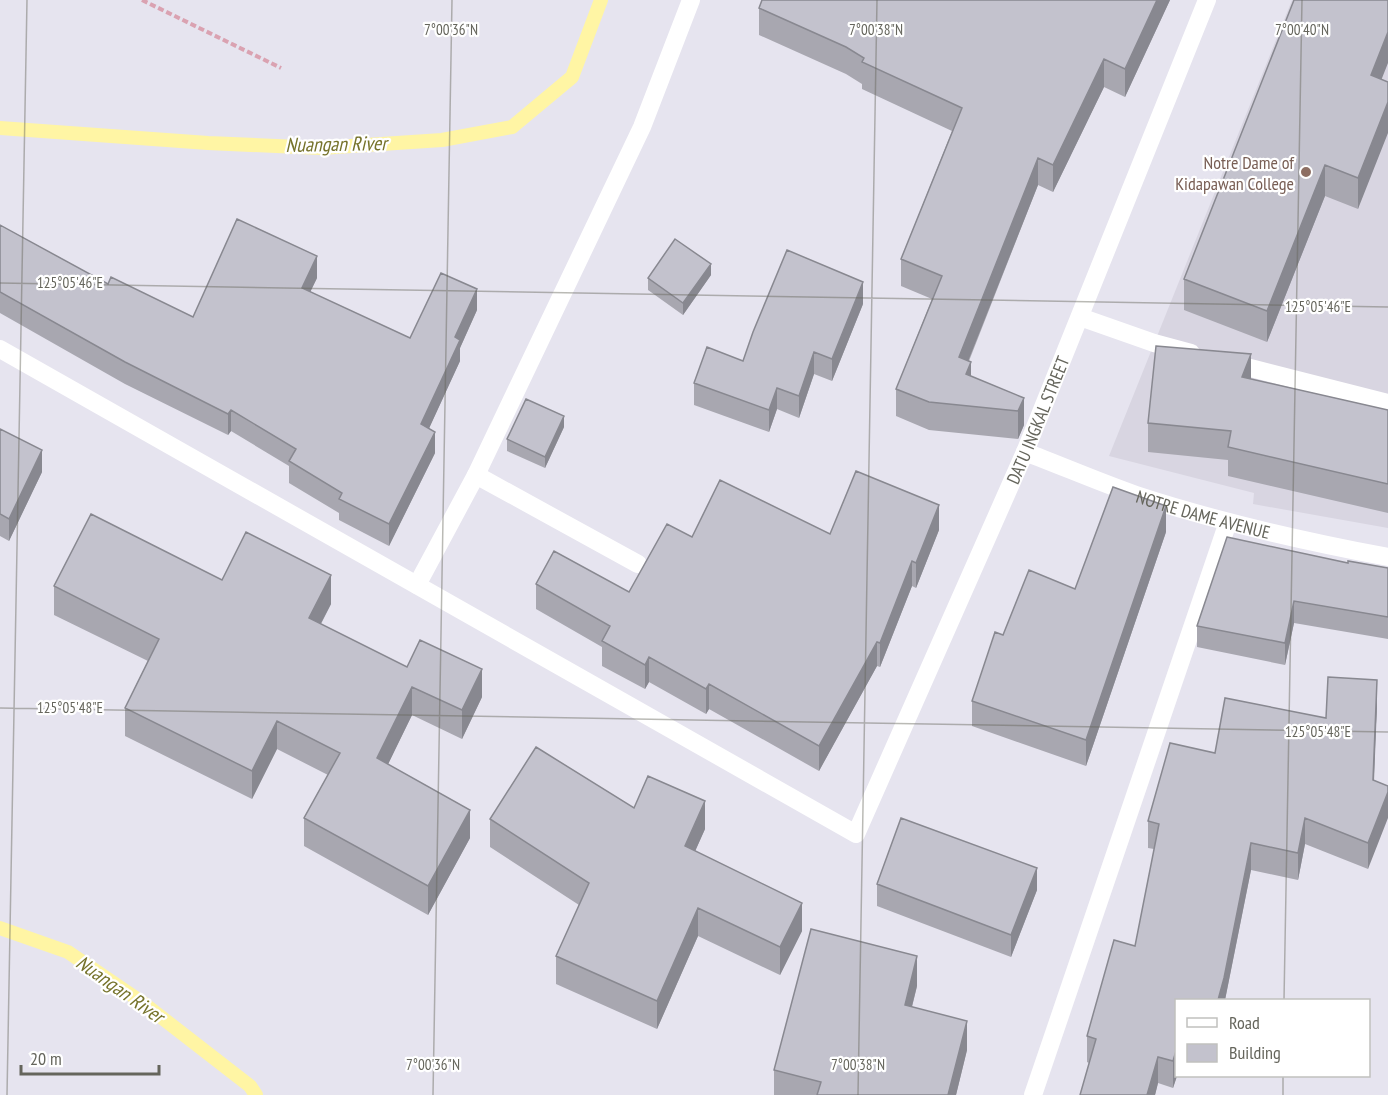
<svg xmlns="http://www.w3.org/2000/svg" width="1388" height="1095" viewBox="0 0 1388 1095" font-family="'PT Sans Narrow',sans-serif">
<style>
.education{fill:#d8d5e1}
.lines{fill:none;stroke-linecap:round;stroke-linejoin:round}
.stream{stroke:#fff5a4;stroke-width:14}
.path{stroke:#daa2b1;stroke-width:4;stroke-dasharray:6 3;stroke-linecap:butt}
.minor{stroke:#fff;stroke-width:18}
.wall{fill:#a8a7b0}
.shaded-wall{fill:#888890}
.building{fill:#c3c2cd;stroke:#888890;stroke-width:1.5}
.ticks{fill:none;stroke:#65655c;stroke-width:1.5;stroke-opacity:0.45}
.education-dot{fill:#8d6e63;stroke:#fff;stroke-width:2}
.labels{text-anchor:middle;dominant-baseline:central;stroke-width:4.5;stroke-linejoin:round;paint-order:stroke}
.education-label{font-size:18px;fill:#785e54;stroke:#fff;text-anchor:end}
.street-label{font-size:18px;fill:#65655c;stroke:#fff}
.water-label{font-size:20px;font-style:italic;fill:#76732b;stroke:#fff}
.ticks-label{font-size:15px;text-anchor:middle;fill:#65655c;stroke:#fff;stroke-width:4.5;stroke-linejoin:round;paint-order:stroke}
</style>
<rect width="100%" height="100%" fill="#e6e4ef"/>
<path class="education" d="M1292,0H1388V528L1253,504L1254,493L1109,456Z"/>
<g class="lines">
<path class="stream" d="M0,128L208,143L321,148L442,140L512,127L572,77L601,0
M0,928L68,952L143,1003L250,1086L256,1095"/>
<path class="path" d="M142,0L281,68"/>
<g class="minor">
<path d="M1080,317L1154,343L1191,353"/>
<path id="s1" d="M0,349L856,834L1025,452L1207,0"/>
<path d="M1227,362L1388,403"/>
<path id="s2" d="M1025,452C1062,466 1099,482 1136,495C1218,522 1303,541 1388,557"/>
<path d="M476,475L638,564"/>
<path d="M417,585L476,475L642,127L691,0"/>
<path d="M1033,1095L1228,522"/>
</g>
</g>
<path class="wall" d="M762,0H1170L1125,97L1104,87L1053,192L1038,185L969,361L971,376L1024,398V425L1018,439L929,430L896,416V389L932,299L901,286V259L952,131L862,89V84L846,74L759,35V8Z
M1382,80L1358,209L1325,196L1267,342L1184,310V279Z
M0,225L108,284L193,317L317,278L310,292L410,338L477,310L460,348V361L429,428L435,453L389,546L339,520V513L289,483V466L231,431L228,435L125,384L0,313Z
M711,275L683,315L648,290V278Z
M863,304L832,381L814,374L799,418L777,409L769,432L694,405V383L743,361Z
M1251,379L1388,410V513L1228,476V460L1148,452V423Z
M564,427L545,468L507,451V439Z
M0,429L42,472L9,541L0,536Z
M939,530L916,588L912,586L880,667L877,666L819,771L709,709L706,714L649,682L645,689L602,666V647L536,609V584L629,592L692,537L830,534Z
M1166,532L1086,766L972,726V701L1003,635Z
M1348,563L1388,568V639L1294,623L1285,665L1197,647V626Z
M222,580L331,604L321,624L407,667L482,697L462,739L412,715L388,764L470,838L428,915L304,846V818L328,775L277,749L252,799L125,736V708L148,661L54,615V586Z
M1377,706L1368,869L1305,844L1298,880L1251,870L1225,1000H1176L1177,1076L1173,1088L1158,1083L1155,1095H1080L1089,1063L1087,1062V1036L1135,946L1154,849L1148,848V821L1215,753L1326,718Z
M634,808L705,829L695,851L802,931L780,975L698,936L657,1029L556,984V956L579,905L490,847V819Z
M877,884L1037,890L1011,957L877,906Z
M917,986L912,1007L967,1050L956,1095H774V1070Z"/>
<path class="shaded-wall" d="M1157,0H1170L1125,97V69Z
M1388,32V63L1371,106V75Z
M1104,59V87L1053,192V165Z
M1388,102V133L1358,209V178Z
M1038,158V185L959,384V357Z
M1325,165V196L1267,342V311Z
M317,256V278L302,309V288Z
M711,264V275L683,315V303Z
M863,282V304L832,381V359Z
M477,289V310L460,348V361L421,446V424L455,337Z
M814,352V374L799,418V396Z
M1251,354V384L1242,377Z
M971,362V389L966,374Z
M777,388V409L769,432V410Z
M1024,398V425L1018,439V411Z
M231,410V431L228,435V414Z
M564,416V427L545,468V457Z
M435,432V453L389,546V524Z
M42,450V472L9,541V519Z
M939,505V530L916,588V563Z
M1166,506V532L1086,766V740Z
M912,561V586L880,667V643Z
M331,575V604L309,646V618Z
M1294,601V623L1285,665V643Z
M877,642V666L819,771V746Z
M649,657V682L645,689V665Z
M482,669V697L462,739V710Z
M1377,680V706L1373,806V780Z
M709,684V709L706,714V689Z
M412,687V715L377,787V758Z
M277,721V749L252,799V771Z
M1388,792V818L1368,869V843Z
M705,801V829L685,874V846Z
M470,810V838L428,915V886Z
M1305,818V844L1298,880V853Z
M1251,843V870L1225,1000H1218Z
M1037,868V890L1011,957V935Z
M802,903V931L780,975V947Z
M698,908V936L657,1029V1001Z
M917,956V986L905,1034V1005Z
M967,1021V1050L956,1095H948Z
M1176,1051L1177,1076L1173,1088V1061Z
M1158,1057V1083L1155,1095H1147Z"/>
<path class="building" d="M762,0H1157L1125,69L1104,59L1053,165L1038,158L959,357L971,362L966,374L1024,398L1018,411L929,402L896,389L942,276L901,259L962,108L862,62L864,58L846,47L759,8Z
M1294,0H1388V32L1371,75L1388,82V102L1358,178L1325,165L1267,311L1184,279Z
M237,219L317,256L302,288L410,338L441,273L477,289L455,337L460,340L421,424L435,432L389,524L339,499L342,493L289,461L296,449L231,410L228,414L125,362L0,292V225L108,284L111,277L193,317Z
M675,239L711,264L683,303L648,278Z
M787,250L863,282L832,359L814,352L799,396L777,388L769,410L694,383L707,347L743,361L753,332Z
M1156,346L1251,354L1242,377L1388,410V484L1228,447L1231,431L1148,423Z
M526,399L564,416L545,457L507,439Z
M0,429L42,450L9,519L0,514Z
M856,471L939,505L916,563L912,561L880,643L877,642L819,746L709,684L706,689L649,657L645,665L602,641L610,626L536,584L554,551L629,592L667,524L692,537L720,480L830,534Z
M1113,487L1166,506L1086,740L972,701L995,632L1003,635L1029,570L1075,589Z
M91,514L222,580L246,532L331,575L309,618L407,667L420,640L482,669L462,710L412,687L377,758L470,810L428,886L304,818L340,753L277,721L252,771L125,708L159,639L54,586Z
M1227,537L1348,563V561L1388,568V617L1294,601L1285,643L1197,626Z
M1328,677L1377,680L1373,780L1388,786V792L1368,843L1305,818L1298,853L1251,843L1224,978L1218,1000H1176V1051L1173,1061L1158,1057L1147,1095H1080L1096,1039L1087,1036L1114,940L1135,946L1159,824L1148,821L1170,743L1215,753L1225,698L1326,718Z
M536,747L634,808L648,776L705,801L685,846L802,903L780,947L698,908L657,1001L556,956L589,883L490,819Z
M901,818L1037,868L1011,935L877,884Z
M811,929L917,956L905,1005L967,1021L948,1095H817L821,1082L774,1070Z"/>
<path class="ticks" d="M0,283L1388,307M0,708L1388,732M1284,1000L1302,0M7,1095L27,0M433,1095L452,0M858,1095L877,0M1283,1095V1076"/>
<circle class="education-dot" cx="1306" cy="172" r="6"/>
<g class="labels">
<g class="education-label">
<text x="1294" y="162">Notre Dame of<tspan x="1294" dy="21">Kidapawan College</tspan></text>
</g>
<g class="street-label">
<text stroke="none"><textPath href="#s1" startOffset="1436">DATU INGKAL STREET</textPath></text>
<text stroke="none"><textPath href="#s2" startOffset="189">NOTRE DAME AVENUE</textPath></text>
</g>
<g class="water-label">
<text transform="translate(336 144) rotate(-1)">Nuangan River</text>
<text transform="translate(120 989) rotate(35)">Nuangan River</text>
</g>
</g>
<g class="ticks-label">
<text x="451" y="35">7°00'36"N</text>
<text x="876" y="35">7°00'38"N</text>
<text x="1302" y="35">7°00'40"N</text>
<text x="70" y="288">125°05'46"E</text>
<text x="1318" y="312">125°05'46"E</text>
<text x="70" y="713">125°05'48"E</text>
<text x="1318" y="737">125°05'48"E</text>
<text x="433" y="1070">7°00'36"N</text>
<text x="858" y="1070">7°00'38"N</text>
</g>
<rect x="1175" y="999" width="195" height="78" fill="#ffffff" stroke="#c1c1be" stroke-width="1.5"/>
<rect x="1187" y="1018" width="30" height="9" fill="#ffffff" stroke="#c1c1be" stroke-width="1.5"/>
<text x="1229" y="1029" font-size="18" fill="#65655c">Road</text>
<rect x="1187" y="1044" width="30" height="18" fill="#c3c2cd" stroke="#c1c1be" stroke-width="1.5"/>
<text x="1229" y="1059" font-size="18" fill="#65655c">Building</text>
<path d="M21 1065v9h138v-9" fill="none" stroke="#65655c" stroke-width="3"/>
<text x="30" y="1065" font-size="18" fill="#65655c" stroke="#ffffff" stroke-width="4.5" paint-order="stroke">20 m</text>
</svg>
